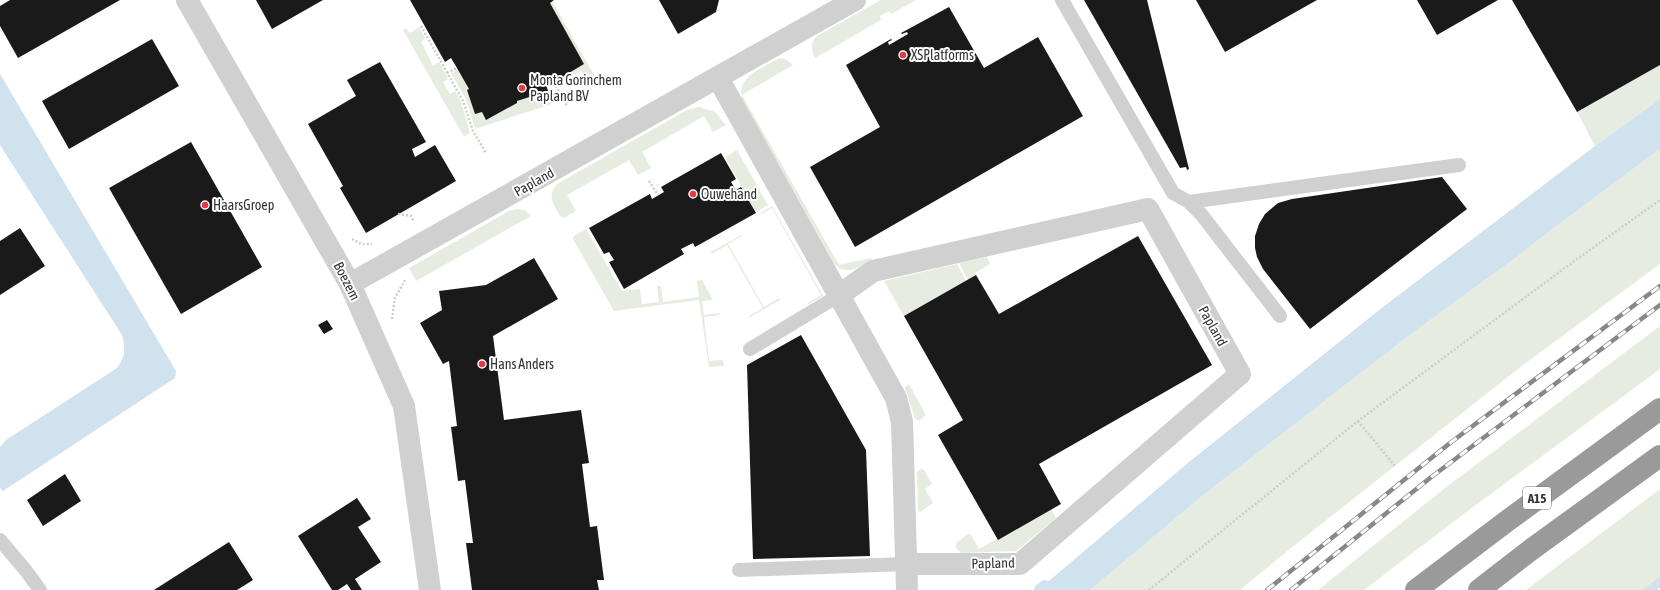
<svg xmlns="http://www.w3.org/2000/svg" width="1660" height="590" viewBox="0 0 1660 590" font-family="'Asap Condensed',sans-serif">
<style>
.green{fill:#e6ecdf}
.water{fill:#cfe2ee}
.building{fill:#1a1a1a}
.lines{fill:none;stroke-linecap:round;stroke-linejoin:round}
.path{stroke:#cdcdcd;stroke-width:2.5;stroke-dasharray:2 2;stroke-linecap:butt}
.service{stroke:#d0d0d0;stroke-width:14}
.minor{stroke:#d0d0d0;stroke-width:22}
.tertiary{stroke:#d0d0d0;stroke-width:22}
.motorway{stroke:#9a9a9a;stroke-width:22}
.rail-casing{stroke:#888;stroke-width:4.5}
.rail{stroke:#fff;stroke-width:3;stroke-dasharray:9;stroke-linecap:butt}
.poi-dot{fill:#e63946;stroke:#fff;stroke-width:1.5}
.labels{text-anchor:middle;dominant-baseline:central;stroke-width:4;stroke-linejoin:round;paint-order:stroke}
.shield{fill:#fff;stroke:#707070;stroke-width:1}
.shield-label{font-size:13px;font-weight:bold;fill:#333}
.poi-label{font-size:14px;fill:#333;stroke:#fff;text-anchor:start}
.street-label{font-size:14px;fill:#333;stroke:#fff}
</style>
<rect width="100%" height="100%" fill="#fff"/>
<path class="green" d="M881,0H916L891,14L889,11L880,16L881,20L815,58C811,49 810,43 817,36Z
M552,1L597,80L590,84L588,83L581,71L561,82L559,79L584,64L550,3Z
M419,27L425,38L421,42L433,66L439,62L448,79L443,82L450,94L455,91L461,102L470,133L464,137L403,30L406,28L410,33Z
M782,58L787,60L793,65L742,95L839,265L871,258L872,259C858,267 847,277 834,263L742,99C738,81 751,74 765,66C770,63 776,59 782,58Z
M1660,65V99L1595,146L1577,112Z
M458,69L469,89L467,90L475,114L548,91L552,104L475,129L466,99L451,73Z
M699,107L715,112L726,125L713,132L704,116L642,152L651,168L638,175L629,160L567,195L576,211L564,218L560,216C554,205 546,196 557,184L687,110Z
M1660,149V264L1523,365L1296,544L1240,590H1090L1202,496L1411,334L1518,256L1547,233Z
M737,150L768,205L756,212L725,157Z
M772,206L823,296L809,304L808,303L821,295L772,208L761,214L760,213Z
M517,209L525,210L531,216L416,281L409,268L509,211Z
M586,229L622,291L640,289L642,304L659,302L657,286H661L663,302L699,297L697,281L702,280L713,300L702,301L704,315L719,313L720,315L704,317L709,361L723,360L724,366L709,367L699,300L614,311L573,239L574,236Z
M743,234V235L728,244L764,307L779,298L780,300L749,318L748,317L763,308L727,245L712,254L711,252Z
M987,257L990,264L975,273L977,275L968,280L959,263Z
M957,264L966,281L904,316L884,281Z
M1660,326V369L1465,513L1364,590H1318L1445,488Z
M907,385L910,386L926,415L919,421L915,418L905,388Z
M921,469L924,470L932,484L925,489L933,503L920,512L918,511L917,472Z
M1660,489V586L1655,590H1526Z
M1051,509L1056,518L1016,551L961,553L956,548V543L968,534L971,535L979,549Z"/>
<path class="water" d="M0,74L176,371L175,378L3,491L0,488V447L6,440L117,368C125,357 126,349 122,335L0,145Z
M1660,99V149L1547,233L1518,256L1411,334L1202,496L1090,590H1034L1035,586L1043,580L1049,581L1189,462L1383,307L1595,146Z
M1660,577V588L1657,590H1642Z"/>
<path class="building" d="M10,0H120L18,58L0,26V6Z
M256,0H323L272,29Z
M410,0H554L550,3L584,64L559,79V77L545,81L548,91L517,101V103L486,120L482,112L475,114L467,90L469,89L457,68L451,58L445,62Z
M659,0H719L716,12L678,34Z
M1084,0H1147L1189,169L1187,170L1186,167L1180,168Z
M1196,0H1317L1225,52Z
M1417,0H1498L1437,35Z
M1512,0H1660V65L1577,112Z
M949,7L984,68L1038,37L1083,116L855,247L810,167L880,127L846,65L891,39L892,40L888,42L889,45L908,34L907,32L902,34L901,33Z
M152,39L179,86L69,149L42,101Z
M380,62L426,142L412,149L415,157L435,145L456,181L366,233L340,188L343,186L308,124L356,96L347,80Z
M191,142L262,267L181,314L109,188Z
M721,153L736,179L731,182L736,190L741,187L756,213L695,247L693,243L681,249L684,254L624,289L609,262L614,260L609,252L604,254L589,228L650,194L652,199L664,192L661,187Z
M1442,177L1467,209L1310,329L1263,269L1257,257L1255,248V236L1259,224L1265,214L1278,203L1292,199Z
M20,228L45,266L0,295V241Z
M1138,236L1212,365L1039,464L1061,504L998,540L938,435L963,420L904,316L976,275L999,314Z
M534,258L558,299L493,336L504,420L581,410L589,463L582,464L590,527L597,526L604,580H597L599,590H472L466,543H473L465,480L458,481L451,427L457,426L449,361L443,364L420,323L442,310L439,291L486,285Z
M327,320L333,329L324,334L318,325Z
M801,335L866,450L870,556L753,559L747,365Z
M65,474L81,501L43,526L27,500Z
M357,498L371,519L358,527L381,562L355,579L362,590H351L347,584L338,590H332L298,536Z
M229,542L253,580L237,590H154Z"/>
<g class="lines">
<path class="path" d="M421,26L463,101L473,131L486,153
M447,73L457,68
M552,79L567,106
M649,181L658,195
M398,214L411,216L414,222
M352,239L361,244H372
M392,319L395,298L405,280
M1358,421L1395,466
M1149,590L1358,421L1573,262L1660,200"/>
<path class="service" d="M1062,0L1173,193L1189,202L1201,214L1280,316
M1189,202L1459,165
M750,349L838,296
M0,540L27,572L40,590
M739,570L907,564"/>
<path class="minor" d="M718,78L896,398L902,422L907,590
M350,284L404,406L430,590
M838,296L873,271L1148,209L1240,374L1020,564H907"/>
<path class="tertiary" d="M187,0L350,284L855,0"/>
<path class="motorway" d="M1416,590L1507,521L1660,409
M1479,590L1532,549L1660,456"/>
<g class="rail-casing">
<path id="rail" d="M1267,590L1450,443L1660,286
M1291,590L1430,478L1660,305"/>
</g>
<use href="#rail" class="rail"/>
</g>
<g class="poi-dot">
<circle cx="903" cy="55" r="4"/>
<circle cx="522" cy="88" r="4"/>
<circle cx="693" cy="194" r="4"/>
<circle cx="205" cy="205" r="4"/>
<circle cx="482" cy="364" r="4"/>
</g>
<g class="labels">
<rect class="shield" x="1523" y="487" width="28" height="22" rx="3"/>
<g class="shield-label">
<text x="1537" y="498">A15</text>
</g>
<g class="poi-label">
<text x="911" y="55">XSPlatforms</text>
<text x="530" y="80">Monta Gorinchem<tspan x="530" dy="16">Papland BV</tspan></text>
<text x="701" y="194">Ouwehand</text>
<text x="213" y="205">HaarsGroep</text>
<text x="490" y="364">Hans Anders</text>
</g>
<g class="street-label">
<text transform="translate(534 182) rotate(-29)">Papland</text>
<text transform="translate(347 281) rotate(63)">Boezem</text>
<text transform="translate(1213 326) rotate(61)">Papland</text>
<text transform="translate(993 563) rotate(-1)">Papland</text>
</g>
</g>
</svg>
